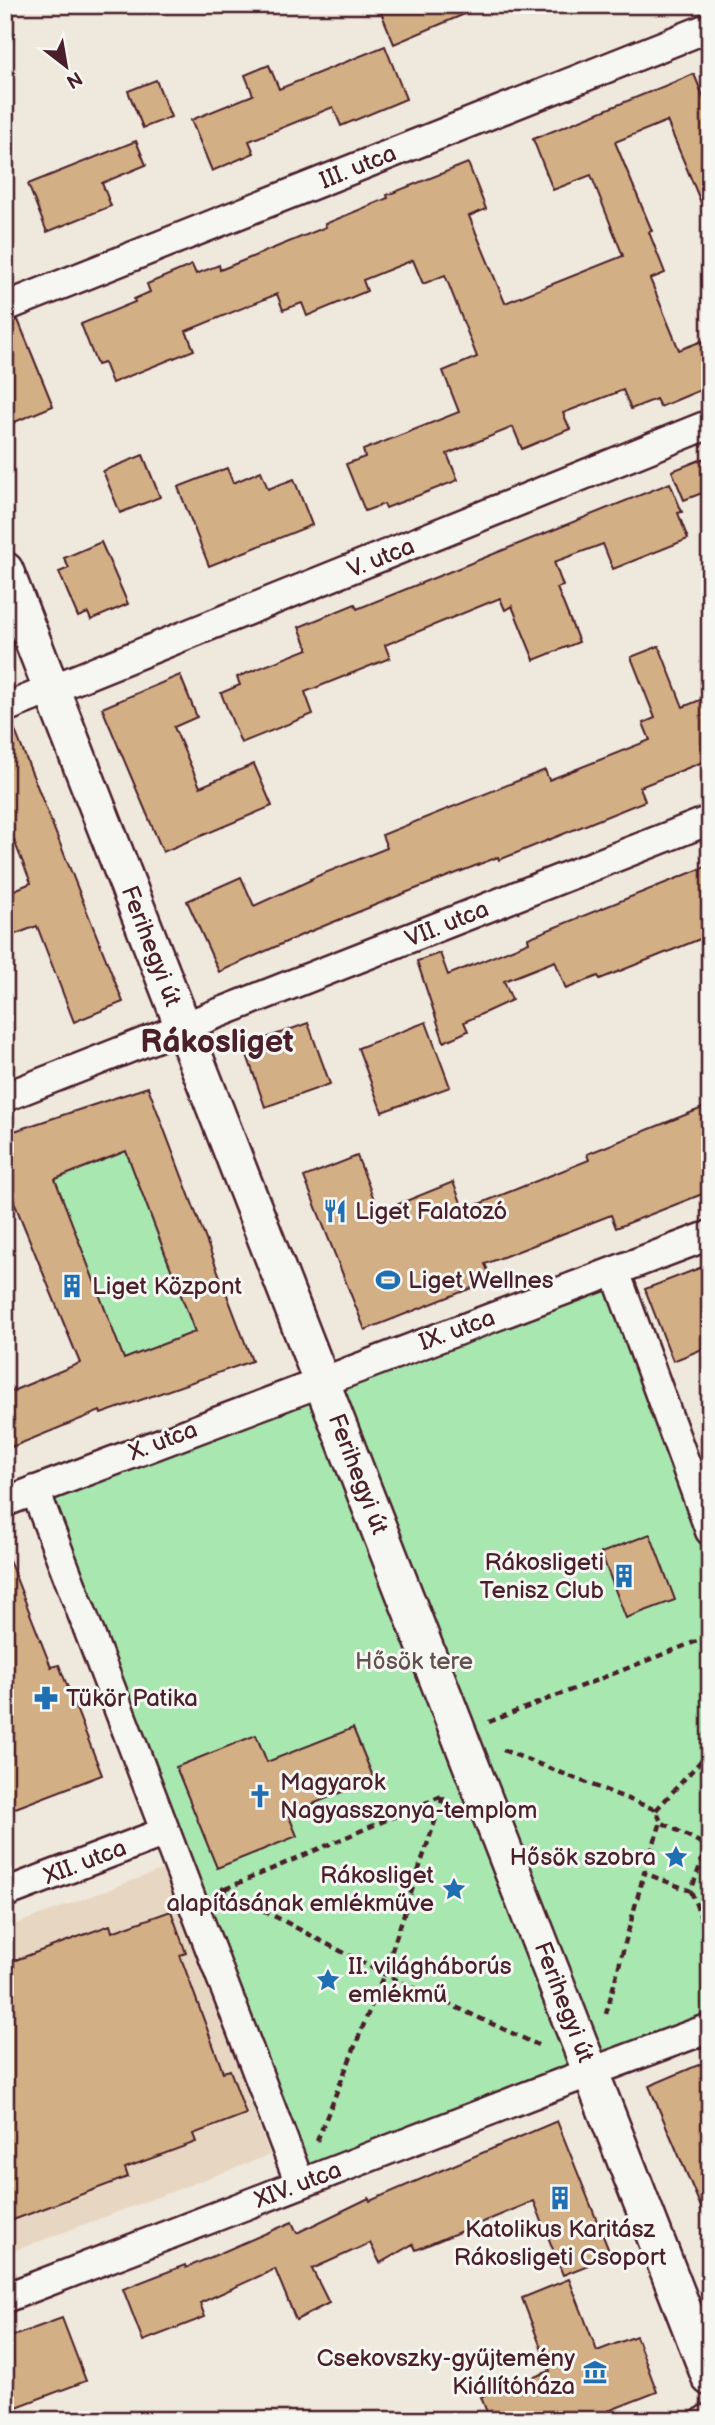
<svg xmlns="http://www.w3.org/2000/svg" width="715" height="2425" viewBox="0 0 715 2425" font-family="'Balsamiq Sans',sans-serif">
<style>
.built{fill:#e7d7c2}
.green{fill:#a8e8b0;stroke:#79846e;stroke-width:2}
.building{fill:#d3af85;stroke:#4a1f2b;stroke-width:2;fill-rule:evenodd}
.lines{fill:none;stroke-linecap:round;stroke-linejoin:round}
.minor-casing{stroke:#4a1f2b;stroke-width:33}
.tertiary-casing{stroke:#4a1f2b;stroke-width:40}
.path{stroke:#4a1f2b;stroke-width:4.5;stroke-dasharray:7 5;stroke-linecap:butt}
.minor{stroke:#f6f6f2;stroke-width:28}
.tertiary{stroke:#f6f6f2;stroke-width:35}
.labels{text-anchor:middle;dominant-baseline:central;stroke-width:6;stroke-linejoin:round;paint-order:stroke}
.street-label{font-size:24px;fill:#4a1f2b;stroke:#f6f6f2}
.poi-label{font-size:24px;fill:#4a1f2b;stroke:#f6f6f2;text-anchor:start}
.park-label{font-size:24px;fill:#62514c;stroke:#f6f6f2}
.district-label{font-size:32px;font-weight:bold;fill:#4a1f2b;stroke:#f6f6f2}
</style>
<rect width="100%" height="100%" fill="#efe8dc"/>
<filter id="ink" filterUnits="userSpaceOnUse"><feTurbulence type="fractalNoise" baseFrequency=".0143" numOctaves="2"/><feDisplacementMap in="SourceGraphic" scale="14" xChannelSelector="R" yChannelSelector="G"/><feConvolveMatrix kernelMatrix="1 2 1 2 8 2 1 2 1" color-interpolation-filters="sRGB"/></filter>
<g filter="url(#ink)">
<path class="built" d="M164,1869L270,2155L5,2254V1928Z"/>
<path class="green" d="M126,1151L195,1332L124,1359L54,1180Z
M615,1271L710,1531V2028L300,2184L35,1490Z"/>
<path class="building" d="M378,5H486L394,44Z
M385,46L406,99L341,126L333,107L249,141L254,153L212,171L191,120L253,95L245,75L269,65L279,89Z
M694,74L710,113V224L667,121L615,142L652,231L649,232L665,273L650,279L679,350L710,338V386L660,407L656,399L631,409L623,390L563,413L570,429L522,449L513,427L447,454L458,480L386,508L384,504L365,511L346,464L365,457L363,450L459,412L443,371L477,357L445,275L423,284L413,260L363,280L367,291L307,316L302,303L283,310L277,294L186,331L194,350L112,383L104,363L97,365L81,324L135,302L134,299L150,292L147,284L192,265L196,274L219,265L220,270L326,227L325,224L388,198L387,195L468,163L486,209L469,216L505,303L623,256L591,175L553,190L533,139Z
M156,80L171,117L143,128L128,91Z
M136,141L146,165L102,183L111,206L47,232L28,184Z
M18,320L53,406L5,426V323Z
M143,455L160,497L120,513L103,471Z
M710,456V490L684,500L672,471Z
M227,468L233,483L261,471L268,489L294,479L312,525L209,566L178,487Z
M670,483L682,512L678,513L688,539L613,569L603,544L554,562L563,586L557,588L579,642L534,660L512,606L505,610L500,598L385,645L390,658L305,692L313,714L241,743L221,693L240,685L237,677L308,649L299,627L355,604L357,609Z
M101,542L128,604L91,620L88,613L78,617L59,572L69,568L64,558Z
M659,646L683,707L710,696V759L640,787L645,801L499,860L498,857L405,893L304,934L219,972L187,901L241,877L254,906L311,880L310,879L387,848L382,835L545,770L549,780L650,740L643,723L655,718L631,657Z
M180,675L197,717L174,727L200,787L254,764L272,806L163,852L102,708Z
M12,723L123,1002L74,1022L37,926L5,938V894L31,883L5,818V724Z
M710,865V935L600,979L598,976L566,989L555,961L504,981L512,1000L464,1022L468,1031L444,1042L417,961L440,953L448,975L529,942L528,938Z
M426,1022L450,1087L382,1112L358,1048Z
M308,1023L330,1084L265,1107L244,1046Z
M148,1087L252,1361L101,1414L100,1411L12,1447L5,1430V1394L80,1363L5,1180V1134ZM126,1151L195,1332L124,1359L55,1179Z
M710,1105V1191L616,1228L611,1215L485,1264L492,1280L365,1330L304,1177L357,1156L379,1212L453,1182L464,1210L589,1160L587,1154Z
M710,1264V1346L673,1361L645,1289Z
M650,1534L675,1600L626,1618L601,1553Z
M5,1555H7L51,1667L59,1665L102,1775L5,1812Z
M353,1728L374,1779L288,1814L297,1836L217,1868L176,1767L256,1735L267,1762Z
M171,1911L186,1953L180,1955L223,2072L230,2070L246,2114L193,2134L196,2142L125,2168L128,2177L5,2223V1964L110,1925L112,1932Z
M710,2060V2228L649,2086Z
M557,2121L611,2256L563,2275L534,2201L416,2250L413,2244L380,2263L370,2243L312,2269L329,2303L296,2320L275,2269L200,2303L205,2317L143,2341L123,2289L185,2265L186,2268L292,2222L297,2233L369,2198L370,2201Z
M569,2279L597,2351L636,2336L657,2392L585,2420H490L481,2397L550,2371L522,2298Z
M62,2318L86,2381L14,2408L5,2384V2339Z"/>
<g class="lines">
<g class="minor-casing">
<path id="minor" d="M5,307L710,27
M5,708L710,424
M5,1097L710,820
M615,1271L710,1531
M35,1490L300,2184
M5,1502L710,1235
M5,1893L165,1832
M5,2298L543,2090L710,2028
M706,2420L710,2418"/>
</g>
<g class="tertiary-casing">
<path id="tertiary" d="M5,570L710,2378"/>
</g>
<path class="path" d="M489,1722L710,1636
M503,1750L656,1810L661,1822L707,1846L691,1891L644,1873L661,1822
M656,1810L710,1751
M221,1888L384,1974L538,2045
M225,1889L442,1796
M691,1891L710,1942
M606,2014L644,1873
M317,2141L384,1974L444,1794"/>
<use href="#minor" class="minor"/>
<use href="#tertiary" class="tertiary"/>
</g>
</g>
<defs>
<g id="restaurant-bare" transform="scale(1.89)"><path d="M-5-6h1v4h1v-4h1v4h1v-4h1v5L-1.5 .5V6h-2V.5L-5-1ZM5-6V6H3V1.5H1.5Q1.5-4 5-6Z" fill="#1f6fb2" stroke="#f6f6f2" stroke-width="2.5" paint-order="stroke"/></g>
<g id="stadium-bare" transform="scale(1.89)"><path d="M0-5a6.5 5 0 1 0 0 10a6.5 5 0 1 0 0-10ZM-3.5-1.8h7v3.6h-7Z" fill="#1f6fb2" stroke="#f6f6f2" stroke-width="2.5" paint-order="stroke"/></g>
<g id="building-bare" transform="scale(1.89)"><path d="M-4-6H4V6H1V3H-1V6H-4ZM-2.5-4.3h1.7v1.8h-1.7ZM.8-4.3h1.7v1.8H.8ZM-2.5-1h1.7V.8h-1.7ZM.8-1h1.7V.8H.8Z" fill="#1f6fb2" stroke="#f6f6f2" stroke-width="2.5" paint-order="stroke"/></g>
<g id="pharmacy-bare" transform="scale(1.89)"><path d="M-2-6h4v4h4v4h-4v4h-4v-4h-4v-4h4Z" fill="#1f6fb2" stroke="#f6f6f2" stroke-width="2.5" paint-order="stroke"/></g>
<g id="church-bare" transform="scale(1.89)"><path d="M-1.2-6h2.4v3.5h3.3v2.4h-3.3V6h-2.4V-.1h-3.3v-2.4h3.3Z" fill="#1f6fb2" stroke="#f6f6f2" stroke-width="2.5" paint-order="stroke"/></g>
<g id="sight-bare" transform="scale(1.89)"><path d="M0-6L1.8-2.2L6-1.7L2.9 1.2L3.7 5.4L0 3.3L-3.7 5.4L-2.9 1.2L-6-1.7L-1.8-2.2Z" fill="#1f6fb2" stroke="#f6f6f2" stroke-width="2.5" paint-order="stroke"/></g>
<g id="museum-bare" transform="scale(1.89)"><path d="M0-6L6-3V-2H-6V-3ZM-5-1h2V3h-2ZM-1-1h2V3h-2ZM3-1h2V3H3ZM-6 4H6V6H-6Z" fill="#1f6fb2" stroke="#f6f6f2" stroke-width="2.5" paint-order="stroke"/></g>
</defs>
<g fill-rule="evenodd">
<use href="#restaurant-bare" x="335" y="1211"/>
<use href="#stadium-bare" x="388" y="1280"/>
<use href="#building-bare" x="72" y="1286"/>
<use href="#building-bare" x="624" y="1576"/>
<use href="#pharmacy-bare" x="46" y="1698"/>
<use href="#church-bare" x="260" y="1796"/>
<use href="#sight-bare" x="676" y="1857"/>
<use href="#sight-bare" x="454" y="1889"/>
<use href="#sight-bare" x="328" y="1980"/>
<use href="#building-bare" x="560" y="2198"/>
<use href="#museum-bare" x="595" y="2372"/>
</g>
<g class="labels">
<g class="street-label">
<text transform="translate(358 167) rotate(-22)">III. utca</text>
<text transform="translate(381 558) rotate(-22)">V. utca</text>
<text transform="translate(447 924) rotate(-22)">VII. utca</text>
<text transform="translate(151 946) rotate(69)">Ferihegyi út</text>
<text transform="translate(457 1330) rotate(-20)">IX. utca</text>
<text transform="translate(163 1441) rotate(-21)">X. utca</text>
<text transform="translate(358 1474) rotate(69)">Ferihegyi út</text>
<text transform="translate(85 1862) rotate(-21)">XII. utca</text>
<text transform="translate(564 2002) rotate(69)">Ferihegyi út</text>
<text transform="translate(298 2185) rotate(-21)">XIV. utca</text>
</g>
<g class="poi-label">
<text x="355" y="1211">Liget Falatozó</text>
<text x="408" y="1280">Liget Wellnes</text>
<text x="92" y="1286">Liget Központ</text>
<text x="604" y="1562" text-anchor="end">Rákosligeti<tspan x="604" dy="28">Tenisz Club</tspan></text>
<text x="66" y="1698">Tükör Patika</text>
<text x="280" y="1782">Magyarok<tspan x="280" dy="28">Nagyasszonya-templom</tspan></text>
<text x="656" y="1857" text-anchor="end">Hősök szobra</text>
<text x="434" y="1875" text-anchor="end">Rákosliget<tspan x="434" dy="28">alapításának emlékműve</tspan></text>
<text x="348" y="1966">II. világháborús<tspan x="348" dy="28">emlékmű</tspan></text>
<text x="560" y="2229" text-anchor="middle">Katolikus Karitász<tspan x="560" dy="28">Rákosligeti Csoport</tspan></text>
<text x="575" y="2358" text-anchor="end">Csekovszky-gyűjtemény<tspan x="575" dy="28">Kiállítóháza</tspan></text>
</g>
<g class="park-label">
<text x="414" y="1661">Hősök tere</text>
</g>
<g class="district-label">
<text x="217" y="1042">Rákosliget</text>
</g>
</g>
<rect width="715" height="2425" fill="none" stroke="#f6f6f2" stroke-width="28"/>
<rect x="14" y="14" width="687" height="2397" fill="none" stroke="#4a1f2b" stroke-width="2.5" filter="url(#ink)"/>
<g transform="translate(66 66) rotate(149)" stroke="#f6f6f2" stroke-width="5" paint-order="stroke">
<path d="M0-5L12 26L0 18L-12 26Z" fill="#4a1f2b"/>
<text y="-10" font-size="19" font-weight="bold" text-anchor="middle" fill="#4a1f2b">N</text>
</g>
</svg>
